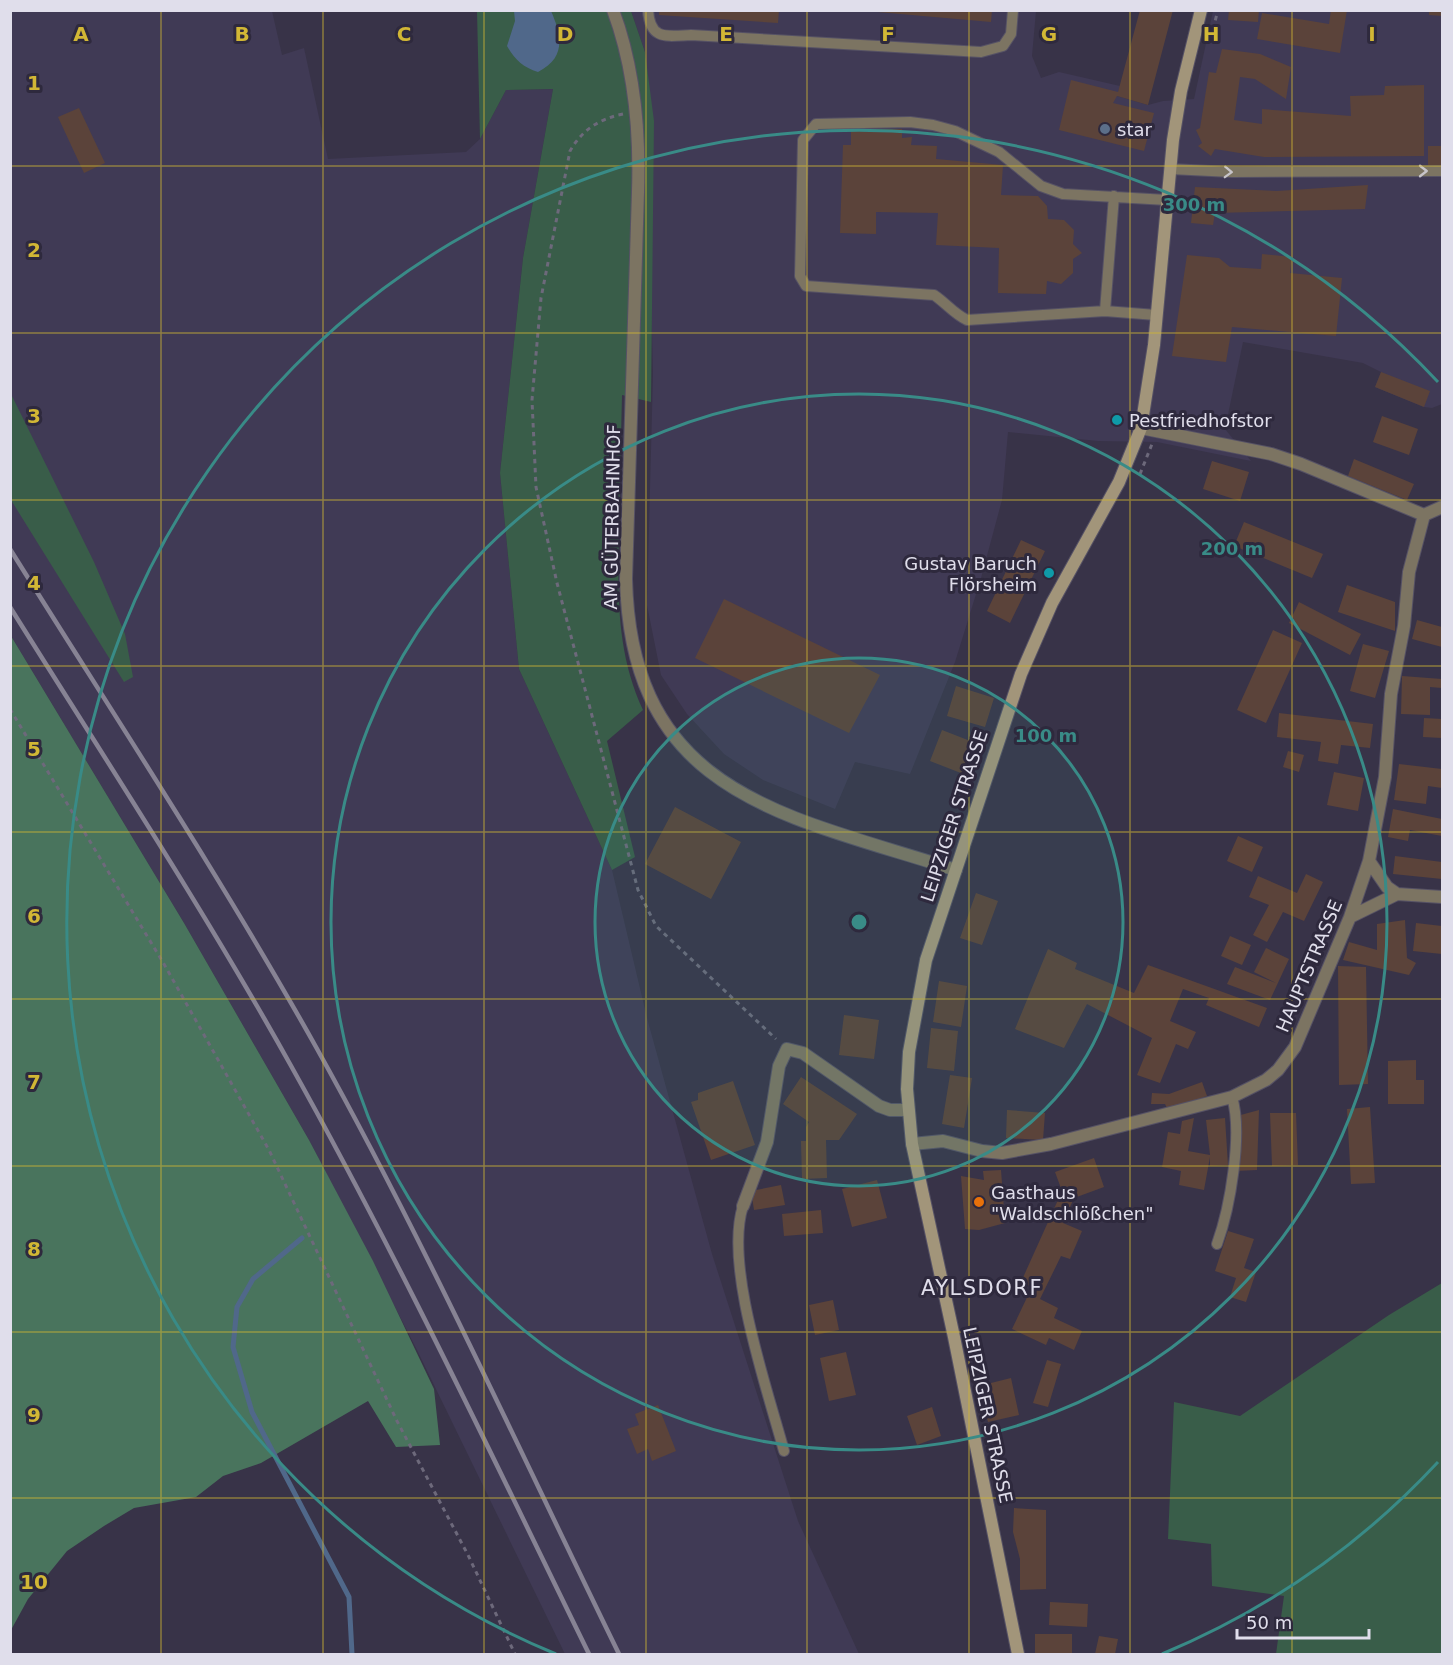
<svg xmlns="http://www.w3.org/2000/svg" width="1453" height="1665" viewBox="0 0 1453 1665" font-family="'DejaVu Sans',sans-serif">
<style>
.built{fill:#403a55}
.green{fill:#395d49}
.forest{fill:#49745d}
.water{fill:#50688a}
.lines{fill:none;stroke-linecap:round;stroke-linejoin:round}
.stream{stroke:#50688a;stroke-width:5}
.building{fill:#5b433a}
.lane-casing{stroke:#565265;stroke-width:12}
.street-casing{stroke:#565265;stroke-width:14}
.secondary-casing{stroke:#565265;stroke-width:14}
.path{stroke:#6d697b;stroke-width:3;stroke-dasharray:4.5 4.5;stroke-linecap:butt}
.lane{stroke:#7c7462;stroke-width:10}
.street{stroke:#7c7462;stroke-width:12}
.secondary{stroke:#a2957a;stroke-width:12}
.rail{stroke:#878394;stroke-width:4.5}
.oneway{stroke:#c7c4c9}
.grid{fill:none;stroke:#d2b735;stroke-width:1.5;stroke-opacity:0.55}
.ring{fill:none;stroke:#398b87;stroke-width:3}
.service-dot{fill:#5c6f8a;stroke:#2e293d;stroke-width:2}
.culture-dot{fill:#0f9aa8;stroke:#2e293d;stroke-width:2}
.food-dot{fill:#e8710a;stroke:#2e293d;stroke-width:2}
.labels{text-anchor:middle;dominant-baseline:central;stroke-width:6;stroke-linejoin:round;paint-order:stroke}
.poi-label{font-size:18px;fill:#e0deeb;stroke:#2e293d;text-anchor:start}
.street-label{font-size:18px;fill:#e0deeb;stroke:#2e293d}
.quarter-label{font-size:21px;letter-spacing:1.5px;fill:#e0deeb;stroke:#2e293d}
.grid-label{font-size:20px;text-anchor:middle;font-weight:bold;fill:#d2b735;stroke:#2e293d;stroke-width:6;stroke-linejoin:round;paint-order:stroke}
.centre{fill:#398b87;stroke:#2e293d;stroke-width:3}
.ring-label{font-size:18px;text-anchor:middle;font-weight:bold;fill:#398b87;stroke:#2e293d;stroke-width:6;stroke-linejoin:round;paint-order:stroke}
</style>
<rect width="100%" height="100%" fill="#383348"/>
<path class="built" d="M11,11H272L282,55L304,48L328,159L466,152L480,139L506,90L553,89L523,258L500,473L519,669L612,870L647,1018L712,1254L798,1521L859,1654H565L417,1350L309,1140L184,923L11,636Z
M631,11H1036L1032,56L1041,78L1059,72L1120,86L1117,96L1148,105L1163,101L1194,99L1213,11H1442V404L1432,408L1424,407L1375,387L1381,372L1363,363L1243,342L1225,429L1251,461L1157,442L1098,441L1008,432L1002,500L981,578L955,662L910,774L855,762L835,809L763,780L724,754L687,714L661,675L647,605L653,374L645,52Z"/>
<path class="green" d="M477,11H631L645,52L654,121L651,402L622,395C621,438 620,481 619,524C618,589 615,650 643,710L607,741L635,857L612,870L519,669L500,473L523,258L553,89L506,90L480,139Z
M11,394L94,562L125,634L133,677L124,682L11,500Z
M1442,1283V1654H1276L1284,1596L1212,1586L1211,1544L1168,1539L1174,1402L1240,1416L1389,1315Z"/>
<path class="forest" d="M11,636L184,923L309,1140L373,1261L434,1389L440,1445L396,1447L368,1401L261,1463L223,1476L196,1497L134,1508L104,1526L67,1551L28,1599L11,1630Z"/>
<path class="water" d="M514,11H551C562,36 566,58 538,72C523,67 515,60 507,46L515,21Z"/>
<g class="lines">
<path class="stream" d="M302,1238L253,1279L237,1307L233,1347L252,1412L349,1597L352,1654"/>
</g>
<path class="building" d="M659,10H779L778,23L659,15Z
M855,10H992L991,22Z
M1140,10H1173L1148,105L1117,96L1113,103L1154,113L1144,151L1059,130L1071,80L1118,92Z
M1229,10H1259L1258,22L1228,20Z
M1331,10H1347L1340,53L1257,39L1262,13L1329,24Z
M1429,10H1442V16L1429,15Z
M1222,49L1260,54L1291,67L1286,99L1255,79L1240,77L1234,120L1262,124V109L1351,116L1350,96L1384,95L1385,86L1424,85V156L1264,157L1215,149L1211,156L1198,146L1202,143L1196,130L1200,128L1209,72L1216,73Z
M79,108L105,163L84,173L58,117Z
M851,129H902V138L912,137L911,145L937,146L936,159L1003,165L1001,195L1038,196L1047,206L1048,219L1064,220L1074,230L1073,244L1082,253L1073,259V273L1061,284L1047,281L1046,294L998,293L999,248L936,245L938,213L876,212V234L840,233L843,145H851Z
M1428,146H1442V167H1428Z
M1368,185L1365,209L1215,213L1213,225L1191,223L1195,187L1277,191Z
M1262,254L1292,257L1290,273L1342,278L1336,336L1232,327L1226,362L1172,356L1187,255L1219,258L1230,267L1261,269Z
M1381,372L1430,391L1424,407L1375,387Z
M1382,416L1418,429L1409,455L1373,442Z
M1354,459L1414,484L1407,500L1348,476Z
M1212,461L1249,472L1240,501L1203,489Z
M1244,522L1323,554L1312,578L1234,546Z
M1021,540L1045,551L1010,623L987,611Z
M1347,585L1395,602V631L1338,612Z
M724,599L880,675L849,733L695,658Z
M1299,602L1361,634L1350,655L1289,623Z
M1417,620L1442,627V647L1412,639Z
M1273,630L1302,643L1266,723L1237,710Z
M1363,644L1389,651L1375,698L1350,691Z
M1402,676L1442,679V688L1430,687V715L1401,714Z
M956,686L994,698L985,727L947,716Z
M1279,713L1373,724L1370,748L1341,745L1338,764L1318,761L1321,742L1277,737Z
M1424,718L1442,719V738L1423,737Z
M942,730L978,744L966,775L930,761Z
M1288,751L1304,755L1299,772L1283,767Z
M1399,764L1442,769V788L1428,786L1426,804L1394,800Z
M1334,772L1364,778L1358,811L1327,805Z
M675,807L741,842L711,899L645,864Z
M1393,809L1442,819V836L1410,830L1408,841L1388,837Z
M1238,836L1263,847L1252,872L1227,861Z
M1395,856L1442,862V879L1393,874Z
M1306,874L1323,882L1304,921L1283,912L1267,942L1253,935L1269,905L1249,897L1258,876L1297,893Z
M976,893L998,901L982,945L960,938Z
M1405,920L1407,958L1416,963L1409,975L1343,960L1349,942L1377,950V924Z
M1416,923L1442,926V954L1413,951Z
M1230,936L1251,945L1242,965L1221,956Z
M1266,948L1289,959L1270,1000L1227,984L1235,967L1276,983L1254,972Z
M1048,949L1077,963L1075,969L1134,993L1148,965L1267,1008L1259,1027L1206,1005L1209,998L1183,989L1170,1021L1196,1032L1188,1049L1176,1044L1160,1083L1137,1075L1152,1038L1087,1004L1064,1048L1015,1029Z
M1338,966L1366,967L1368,1084L1339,1085Z
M939,981L967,986L961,1027L933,1022Z
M844,1015L879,1020L874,1059L839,1055Z
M931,1028L958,1031L954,1071L927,1068Z
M1416,1060V1080H1424V1104H1388V1061Z
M950,1075L972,1078L964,1128L942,1124Z
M801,1077L857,1114L839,1140H826L827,1178L802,1179L801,1141H806V1127L809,1122L783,1104Z
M733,1081L755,1145L711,1160L691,1102L698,1100V1093Z
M1202,1082L1207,1096L1168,1110L1165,1104H1151L1152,1093L1169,1094Z
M1370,1107L1375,1183L1351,1184L1347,1109Z
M1007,1110L1045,1113L1043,1140L1006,1138Z
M1259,1110L1257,1170L1235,1171L1237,1116Z
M1270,1113H1296L1298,1165L1272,1166Z
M1194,1118L1188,1151L1210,1155L1206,1120L1225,1118L1228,1165L1210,1166V1157L1204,1190L1179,1185L1181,1171L1162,1167L1168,1132L1180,1134L1182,1121Z
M1094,1158L1104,1187L1074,1198L1063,1223L1082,1231L1070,1259L1061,1256L1040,1299L1058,1308L1054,1318L1082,1331L1074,1350L1049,1338L1046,1345L1012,1329L1032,1287L1021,1282L1062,1191L1055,1172Z
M1001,1170L1005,1223L979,1230L965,1229L961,1176L984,1180L983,1171Z
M877,1180L887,1218L852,1227L842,1189Z
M781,1185L785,1205L754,1210L751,1191Z
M821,1210L823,1233L784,1236L782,1214Z
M1228,1231L1254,1239L1244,1268L1256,1272L1246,1302L1230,1297L1236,1278L1215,1271Z
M833,1300L839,1330L815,1335L809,1305Z
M846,1352L856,1395L829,1401L820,1358Z
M1047,1360L1061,1364L1048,1407L1033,1403Z
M1011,1378L1019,1415L988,1422L979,1386Z
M658,1405L676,1451L652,1461L648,1449L637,1454L627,1429L639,1425L635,1414Z
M932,1407L941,1436L917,1445L907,1416Z
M1014,1508L1046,1510V1589L1020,1590V1559L1013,1532Z
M1050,1602L1088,1604L1087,1627L1049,1625Z
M1035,1634H1072V1654H1035Z
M1099,1636L1118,1639L1115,1654H1095Z"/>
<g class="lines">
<g class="lane-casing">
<path id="lane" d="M648,10C650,41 667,36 691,35L981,52L1003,46L1011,34L1013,10
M1170,169L1232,172L1442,171
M1105,311L1114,196
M1156,315L1105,311L967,320C954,314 946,303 934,295L806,286L800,276L803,140L816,124L910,122L933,125L955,131L999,152L1041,186L1063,194L1167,200
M743,1206C724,1265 767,1388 784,1451
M1217,1244C1230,1208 1243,1134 1232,1097"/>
</g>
<g class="street-casing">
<path id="street" d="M613,10C635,69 640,130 638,192L626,579C631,796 786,815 956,870
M1141,428L1271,454L1301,464L1424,515
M1424,515L1442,507
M1369,861L1387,887L1397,894
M1350,917L1397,894L1442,897
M912,1144L943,1141L982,1151L1002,1153L1051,1144L1232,1097L1266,1080L1278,1070L1295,1047L1350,917L1369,861L1385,777L1391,694L1404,626L1409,572L1424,515
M743,1206L767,1142L779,1066L787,1049L803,1053L879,1106L890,1110H908"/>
</g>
<g class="secondary-casing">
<path id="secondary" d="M1018,1654L954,1337L912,1144L907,1089L909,1052L926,960L1021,674L1052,603L1119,482L1141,428L1154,345L1173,140L1181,91L1201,10"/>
</g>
<path class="path" d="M1213,29L1218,10
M623,114C599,119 582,130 570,151L541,298L532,400L536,487L557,583L638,890L656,926L776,1039
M1140,474L1152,444
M10,709L164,964L269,1150L397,1421L468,1555L515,1654"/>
<use href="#lane" class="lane"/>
<use href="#street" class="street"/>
<use href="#secondary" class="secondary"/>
<path class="rail" d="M10,549C113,714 221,877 316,1047C426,1244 520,1452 619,1654
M10,607C105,759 203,908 290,1064C398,1257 492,1456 589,1654"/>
</g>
<defs><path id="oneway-chevron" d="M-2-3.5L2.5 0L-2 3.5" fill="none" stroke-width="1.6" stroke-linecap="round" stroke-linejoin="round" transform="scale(1.5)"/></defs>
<g class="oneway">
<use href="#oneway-chevron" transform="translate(1423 171)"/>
<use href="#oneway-chevron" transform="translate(1228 172) rotate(2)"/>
</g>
<path class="grid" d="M161,10V1654M323,10V1654M484,10V1654M646,10V1654M807,10V1654M969,10V1654M1130,10V1654M1292,10V1654M10,166H1442M10,333H1442M10,500H1442M10,666H1442M10,832H1442M10,999H1442M10,1166H1442M10,1332H1442M10,1498H1442"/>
<circle cx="859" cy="922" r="264" fill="#398b87" fill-opacity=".12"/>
<g class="ring">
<circle cx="859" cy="922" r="264"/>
<circle cx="859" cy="922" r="528"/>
<path d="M1438 1462A792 792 0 0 1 1162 1654M556 1654A792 792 0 1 1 1438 382"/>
</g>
<circle class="service-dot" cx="1105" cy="129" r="6"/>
<g class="culture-dot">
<circle cx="1117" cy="420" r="6"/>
<circle cx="1049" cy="573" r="6"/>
</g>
<circle class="food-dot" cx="979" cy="1202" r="6"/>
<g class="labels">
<g class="poi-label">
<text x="1117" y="129">star</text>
<text x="1129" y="420">Pestfriedhofstor</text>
<text x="1037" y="563" text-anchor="end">Gustav Baruch<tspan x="1037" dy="21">Flörsheim</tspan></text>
<text x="991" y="1192">Gasthaus<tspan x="991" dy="21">"Waldschlößchen"</tspan></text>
</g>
<g class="street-label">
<text transform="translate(612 517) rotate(-89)">AM GÜTERBAHNHOF</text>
<text transform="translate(954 816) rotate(-72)">LEIPZIGER STRASSE</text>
<text transform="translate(1309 966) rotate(-67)">HAUPTSTRASSE</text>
<text transform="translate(988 1415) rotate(78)">LEIPZIGER STRASSE</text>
</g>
<g class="quarter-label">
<text x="982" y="1288">AYLSDORF</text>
</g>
</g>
<g class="grid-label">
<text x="81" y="41">A</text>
<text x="242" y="41">B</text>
<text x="404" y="41">C</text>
<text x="565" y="41">D</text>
<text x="726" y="41">E</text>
<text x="888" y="41">F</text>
<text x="1049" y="41">G</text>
<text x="1211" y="41">H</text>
<text x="1372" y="41">I</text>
<text x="34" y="90">1</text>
<text x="34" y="257">2</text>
<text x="34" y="423">3</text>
<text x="34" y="590">4</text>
<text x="34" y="756">5</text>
<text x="34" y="923">6</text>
<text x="34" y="1089">7</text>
<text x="34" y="1256">8</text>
<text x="34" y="1422">9</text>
<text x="34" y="1589">10</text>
</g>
<circle cx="859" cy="922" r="9" class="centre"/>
<g class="ring-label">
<text x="1194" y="211">300 m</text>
<text x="1232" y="555">200 m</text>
<text x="1046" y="742">100 m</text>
</g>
<rect width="1453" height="1665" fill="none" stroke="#e0deeb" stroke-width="24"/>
<path d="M1237 1629v9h132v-9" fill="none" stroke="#e0deeb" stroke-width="3"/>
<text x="1246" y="1629" font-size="18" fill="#e0deeb" stroke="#2e293d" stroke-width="4.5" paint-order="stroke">50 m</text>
</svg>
